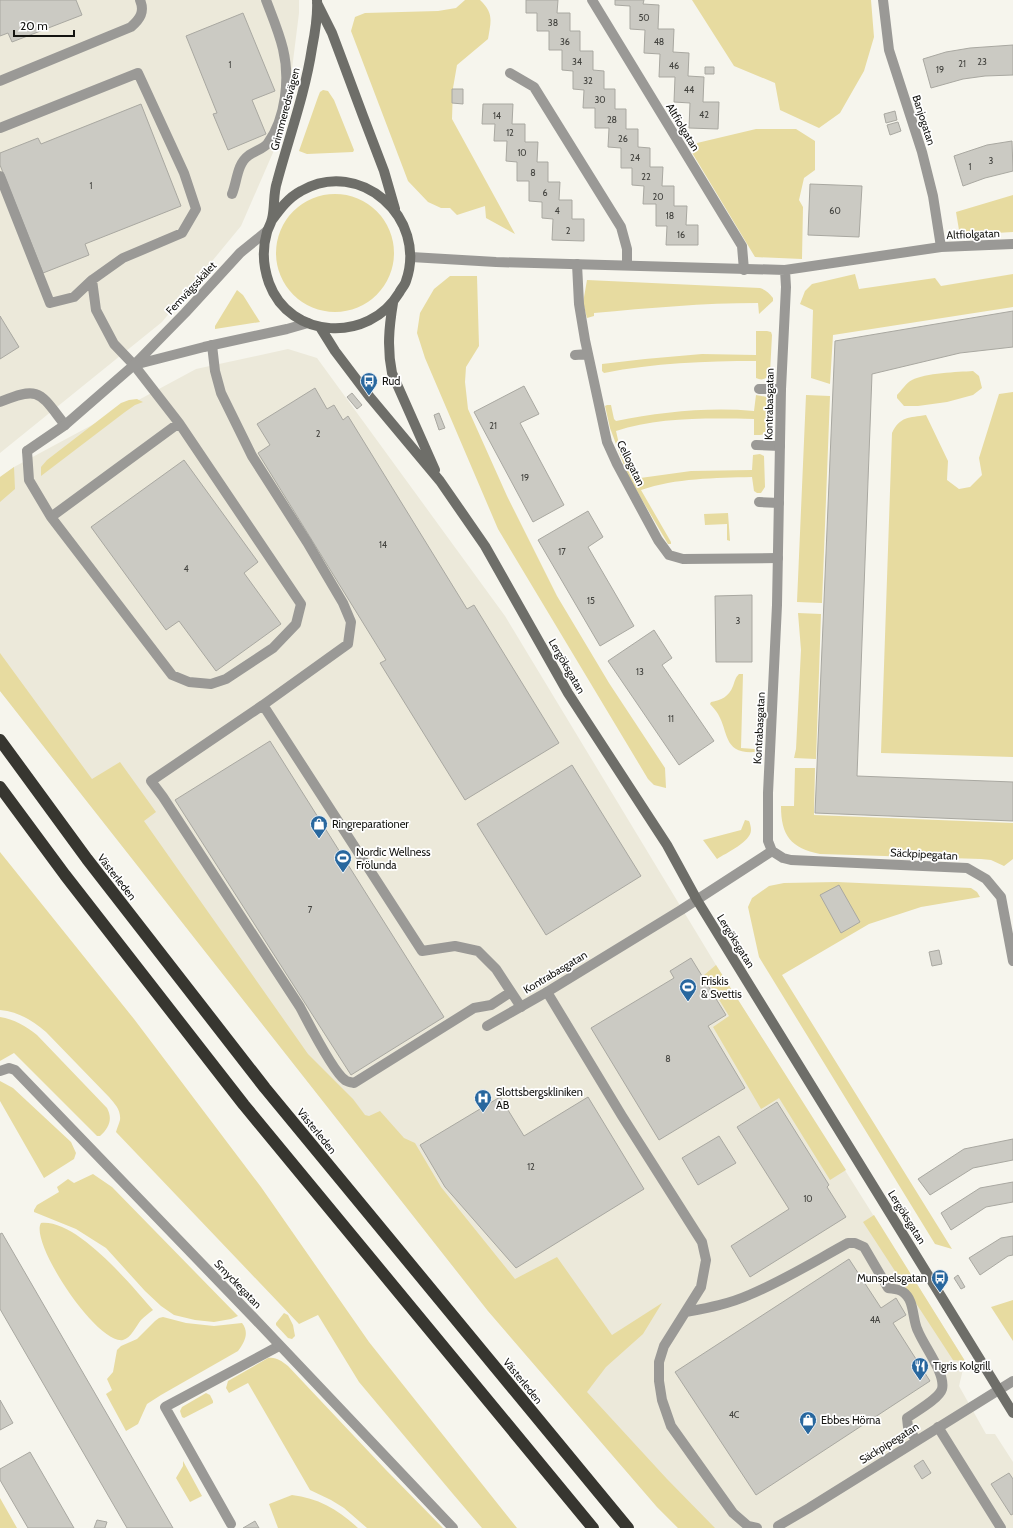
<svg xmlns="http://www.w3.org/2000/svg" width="1013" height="1528" viewBox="0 0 1013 1528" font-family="Cabin,sans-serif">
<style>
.built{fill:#ece9da}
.green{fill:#e7dba0}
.building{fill:#cbcac3;stroke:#a9a8a1}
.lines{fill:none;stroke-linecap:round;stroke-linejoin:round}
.lane{stroke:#9a9996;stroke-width:10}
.street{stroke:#9a9996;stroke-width:10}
.secondary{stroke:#6e6e69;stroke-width:10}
.highway{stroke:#373630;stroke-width:12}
.labels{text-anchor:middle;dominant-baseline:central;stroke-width:3.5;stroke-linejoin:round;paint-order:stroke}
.number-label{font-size:9px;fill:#42423e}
.street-label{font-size:11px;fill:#141411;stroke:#fff}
.poi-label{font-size:11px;fill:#141411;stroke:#fff;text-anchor:start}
</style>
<rect width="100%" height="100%" fill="#f6f5ed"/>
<path class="built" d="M0,0H299V13L285,125L241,226L162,322L0,453Z
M288,349L317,358L505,616L716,965L965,1361L959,1386L986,1434H995L1013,1462V1528H678L657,1507L488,1311L0,691V477L14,467L196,369Z"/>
<path class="green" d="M465,0H480C494,13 491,21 488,39L457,65L453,88L452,119L515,234L486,218L485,206L457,215L450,208H441L428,202L408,181L351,31L355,17L365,13L438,11L456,8Z
M692,0H871L874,37L864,71L840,113L819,128L780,110L775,83L734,66Z
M323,90L328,91L334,100L354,150L353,152L307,154L299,151L318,97L320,92Z
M756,129H796L815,141V170L804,178L799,200L803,207L802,259L755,257L691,151L697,143Z
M276 253a59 59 0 1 1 118 0a59 59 0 1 1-118 0Z
M1013,195V232L978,234L959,230L956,212Z
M855,274L859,289L935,278L941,286L1013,274V307L833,335L830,384L811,378L813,310L800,304L805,291L812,284Z
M450,276H477L479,346L466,367L465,382L468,409L507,496L557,596L609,683L665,768L666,788L654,785L648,779L498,529L425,358L417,333L420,313L434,289Z
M587,280L760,288C766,290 769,293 773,298V301L759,314L758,303C703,303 649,308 594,313V316L587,318L583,303Z
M237,290L243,295L260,322L215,329V326Z
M756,331H767L771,332L772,335L770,373C767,379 762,381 756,378V361C705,361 654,363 604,373L602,371V364L645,359L702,354L756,355Z
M973,371L979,376L982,388L973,395L947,402L918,406H904L897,398V395C901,391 906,383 912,380C925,373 958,372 973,371Z
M1013,392V757L881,753L892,433C900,416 909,418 926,415L948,461L947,480L959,489L970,487L982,475L979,458L999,394Z
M756,395L767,397L768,400V430C766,435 760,435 754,435V419C710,418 657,417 616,431L619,444L633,479L691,471L752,470L753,455L760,454L764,456L765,487L761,493H757L754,491L752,477C715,478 676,478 641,490L671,542V544H668L628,476L610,428L605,406L607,405H611L614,419L616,421C661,412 708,407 754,411Z
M806,395L830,396L822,603L797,602Z
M137,399L143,402L135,405L125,412L41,476V467L47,460L121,403L129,400Z
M14,467L15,489L0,502V477Z
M728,513L730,541L727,540V524L705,525L704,514Z
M798,613L821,614L816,759L794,758L796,749L801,650Z
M0,653L92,779L120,762L156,812L144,821L308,1054L353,1099L365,1115L369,1116L380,1111L404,1138L415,1143L441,1187L515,1279L557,1257L612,1335L662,1303L643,1334L606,1367L587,1392L667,1479L715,1528H678L657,1507L488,1311L0,691Z
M739,674H743L741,748L755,749V752C723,754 729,733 718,714C716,711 713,707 710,704L711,702C721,700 729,697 733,686C735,681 735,678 739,674Z
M795,768H815L814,815L1013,823V859L1004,866L991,860L981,859L820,854C791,848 781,836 781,806H794Z
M745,820L749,821C750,823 751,827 751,830C751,842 726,853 717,859L703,840L741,830Z
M0,852L134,1019L261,1187L369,1342L517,1528H482L453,1494L359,1382L318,1315L299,1324L116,1132C117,1128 119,1124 120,1120C121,1110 115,1104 109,1097L46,1032C32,1020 19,1012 0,1010Z
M837,882L971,888L977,892L980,897L921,907L869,924L782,975L952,1249L935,1244L759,957L748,907L752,898L769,886L784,883Z
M716,965L846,1170L830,1180L779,1098L761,1109L713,1027L729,1016L704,975Z
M0,1017C14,1019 26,1026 37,1035L107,1108C113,1119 109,1128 100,1136H97L14,1053L0,1061Z
M0,1081L13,1088L71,1142L76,1153L74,1159L44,1178L0,1101Z
M93,1174L112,1187L238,1316L231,1319L214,1322L195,1320L174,1315L161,1306L145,1291L106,1248L76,1229L34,1212V1210L37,1205L59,1192L57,1187L68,1179L74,1183Z
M874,1215L965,1361L953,1360L863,1222Z
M41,1223C77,1219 131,1285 153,1310C149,1313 145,1316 141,1320C136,1326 131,1338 123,1340C97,1345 29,1242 41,1223Z
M1013,1300V1341L991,1307Z
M284,1313L288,1315L293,1325L295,1336L292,1339L288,1338L276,1325V1323Z
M163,1317L186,1323L214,1326L242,1323C250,1333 244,1343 238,1351L161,1395L147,1404L138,1424L126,1431L106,1394L112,1390L107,1379L113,1372L117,1350L121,1346L137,1339L155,1321L159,1318Z
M268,1358C277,1357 281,1361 288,1366L386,1470L443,1528H367L344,1508L331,1500L310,1490L248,1383L229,1393L226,1388L228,1381Z
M206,1393L210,1395L213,1401V1403L184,1418L182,1417L180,1411L182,1407Z
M183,1461L202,1496L190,1502L176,1478L183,1466Z
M292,1495C318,1498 339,1510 358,1528H278L269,1504Z
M0,1498L17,1528H0Z"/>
<path class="building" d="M0,0H76L82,15L12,42L8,33L0,36Z
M526,0H558L557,13H570V31H580V51H593V70L604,71V89H615V109H626V129H638V147L650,148V167H663L662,186H674V206H687L686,225H698V245H666L667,226H656V204H643L644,186L632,185V168H621V148L608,147L609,128H595V108H583L584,90L573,89V71L562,70V50H549V31H537V13H526Z
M615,0H644L643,4L659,5L658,29H674L673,52L689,53L688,76L704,77L703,102H719L718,129L689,128L690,103L674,102L675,77H659L660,54L644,53L645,30L630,29V6L615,5Z
M243,13L275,91L252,100L266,134L228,150L213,114L217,113L186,36Z
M1013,45V75L985,76L963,79L931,88L923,59L946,52L970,48Z
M705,67H714V74H705Z
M452,89H463V104L452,103Z
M141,104L181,206L85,244L89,255L43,273L0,165V153L38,138L41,144Z
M483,104H513L512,124H525V142H538L537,162H548V182H560L559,200H572V219H584V241L552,240L553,219L542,218V202L529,201V181H517V162L506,161L507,141H494L495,124H482Z
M895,111L897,120L886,123L884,114Z
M898,122L901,131L890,135L887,125Z
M1012,141L1013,171L985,178L963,186L954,156L987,145Z
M810,184L862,186L859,237L808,235Z
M1013,311V347L960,353L872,374L857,776L1013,782V821L815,813L835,341Z
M0,316L19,347L0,359Z
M524,386L539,414L520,423L564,505L533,522L474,412Z
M315,388L327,409L334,405L343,420L348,416L467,609L474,605L559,743L465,800L380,663L386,660L258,453L270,445L257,424Z
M352,393L362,405L357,409L347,397Z
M439,413L445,428L439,430L434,415Z
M184,460L258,562L244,573L281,624L216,671L179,621L166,630L91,527Z
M588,511L603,537L588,547L634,626L600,646L538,540Z
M752,595V662H716L715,596Z
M654,630L672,658L662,665L714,741L679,765L608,661Z
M270,741L444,1017L351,1075L175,800Z
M572,765L641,876L546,935L477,824Z
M839,885L860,922L841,933L820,895Z
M939,950L942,964L932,966L929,952Z
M691,958L726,1015L708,1026L745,1088L659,1140L591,1028L674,978L670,971Z
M500,1097L524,1136L588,1097L644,1189L516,1268L445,1187L420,1145Z
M777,1102L829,1185L827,1187L846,1217L750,1277L731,1246L789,1209L737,1127Z
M719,1136L736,1163L698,1185L682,1158Z
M1013,1139V1160L973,1168L930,1195L918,1179L964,1149Z
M1013,1182V1202L986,1207L951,1230L941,1213L980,1188Z
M2,1233L173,1528H127L0,1309V1234Z
M1013,1236V1255L1008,1256L980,1275L969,1258L1001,1238Z
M849,1259L881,1308L896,1298L906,1315L893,1323L930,1381L756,1495L675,1372Z
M958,1275L965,1287L961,1289L954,1278Z
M0,1400L13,1423L0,1430Z
M30,1452L74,1528H28L0,1480V1469Z
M923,1460L931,1473L922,1479L914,1466Z
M1009,1473L1013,1479V1514L1011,1515L991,1484Z
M97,1520L107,1522L105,1528H94Z
M255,1521L259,1528H243Z"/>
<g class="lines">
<path class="lane" d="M592,0L742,246L744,270
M510,73L534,87L621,227L627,249V265
M0,128L138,73L184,173L196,209L182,233L123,258L92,280L74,297L50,303L0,176
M232,194C237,182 237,164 248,156C254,151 264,149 268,143C286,118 290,78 283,49C279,32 272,16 266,0
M577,264L579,304L585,340L607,442L617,464L658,540L669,555L683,559L778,558
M92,280L96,310L114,344L134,365L179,423L301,604L296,624L273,648L226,679L211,684L189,682L172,675L51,517L179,423
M212,345L215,371L221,393L252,456L307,542L343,603L351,622L348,644L263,705
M575,355L588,354
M759,389H781
M0,402C40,385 40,393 65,425
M756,445L780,446
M27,451L29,480L51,517
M759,502L779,503
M511,992L491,1005L474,1008L354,1083C351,1082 347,1082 345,1080C333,1072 308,1022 300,1007L163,797L151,781L263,705L422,951L455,946L478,951L496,969L521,1007
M547,992L622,1116L702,1242L706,1260L701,1287L664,1346L659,1362V1381L662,1400L671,1426L733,1513L748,1526L757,1528
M686,1312C707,1308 729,1304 749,1295C783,1281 815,1261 848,1243H855L864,1247L888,1288C893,1289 899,1289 903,1292C915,1300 912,1320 918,1331C924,1346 946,1374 942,1389C939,1399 915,1412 907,1418L908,1427L916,1440
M938,1427L1001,1528
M231,1524L165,1407L279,1346"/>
<path class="street" d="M883,0L889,50L922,152L933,196L941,247
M0,81L131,27C140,19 145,12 140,0
M411,257L496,262L785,270L941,247L1013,244
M134,365L204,347L287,329L308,323
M27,451L65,425L134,365L185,313L240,253L267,231
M772,851L768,841V793L777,605L781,389L786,287L785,270
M772,851L783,858L791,860L967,868L986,879L1001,897L1013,961
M487,1026L547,992L681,910L772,851
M0,1071L9,1068L15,1070L253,1317L453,1528
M778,1526L809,1508L1013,1381"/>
<path class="secondary" d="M317,3L332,33L341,57L363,116L384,171L395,209
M272,220C280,209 288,198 301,191C360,157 428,218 406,281C405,285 401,289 399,293C369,343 290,340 269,283C263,266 262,249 267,232C268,228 271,224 272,219C275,207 273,194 277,182C289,137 305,94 312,48C315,33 318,16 317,0
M393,303C389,327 387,349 392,373L435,470
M320,327L335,351L369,396L440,481L485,546L568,693L667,845L697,900L1013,1413"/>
<path class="highway" d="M0,740L87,859L265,1088L628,1528
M0,787L65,875L244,1105L593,1528"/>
</g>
<defs>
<g id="bus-pin" transform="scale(0.9)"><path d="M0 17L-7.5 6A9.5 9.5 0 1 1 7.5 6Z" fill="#28679e" stroke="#fff"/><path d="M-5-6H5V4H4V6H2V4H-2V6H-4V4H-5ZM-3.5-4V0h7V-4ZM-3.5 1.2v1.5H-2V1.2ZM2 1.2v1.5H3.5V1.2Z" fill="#fff"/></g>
<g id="shop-pin" transform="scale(0.9)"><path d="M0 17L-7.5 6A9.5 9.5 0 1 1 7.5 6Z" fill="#28679e" stroke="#fff"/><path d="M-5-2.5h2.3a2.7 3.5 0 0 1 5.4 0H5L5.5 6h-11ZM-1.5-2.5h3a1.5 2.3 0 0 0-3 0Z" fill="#fff"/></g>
<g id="stadium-pin" transform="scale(0.9)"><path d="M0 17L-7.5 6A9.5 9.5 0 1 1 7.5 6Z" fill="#28679e" stroke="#fff"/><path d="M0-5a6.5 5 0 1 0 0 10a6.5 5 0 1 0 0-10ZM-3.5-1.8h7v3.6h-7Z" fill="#fff"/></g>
<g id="hospital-pin" transform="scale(0.9)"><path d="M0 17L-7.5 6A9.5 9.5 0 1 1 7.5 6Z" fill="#28679e" stroke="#fff"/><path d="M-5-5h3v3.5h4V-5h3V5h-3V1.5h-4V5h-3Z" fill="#fff"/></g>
<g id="restaurant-pin" transform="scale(0.9)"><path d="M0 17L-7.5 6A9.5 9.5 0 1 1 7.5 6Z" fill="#28679e" stroke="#fff"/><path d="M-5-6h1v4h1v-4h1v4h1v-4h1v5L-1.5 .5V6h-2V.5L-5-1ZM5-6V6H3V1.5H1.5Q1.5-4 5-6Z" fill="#fff"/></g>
</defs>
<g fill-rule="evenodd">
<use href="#bus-pin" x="369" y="381"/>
<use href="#shop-pin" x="319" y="824"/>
<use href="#stadium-pin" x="343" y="858"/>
<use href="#stadium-pin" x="688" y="987"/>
<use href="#hospital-pin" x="483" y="1098"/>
<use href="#bus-pin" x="940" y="1278"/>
<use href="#restaurant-pin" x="920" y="1366"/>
<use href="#shop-pin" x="808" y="1420"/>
</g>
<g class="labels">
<g class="number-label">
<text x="644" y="17">50</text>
<text x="553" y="22">38</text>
<text x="565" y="41">36</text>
<text x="659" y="41">48</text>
<text x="577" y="61">34</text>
<text x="982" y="61">23</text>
<text x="962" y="63">21</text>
<text x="230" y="64">1</text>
<text x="674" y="65">46</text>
<text x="940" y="69">19</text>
<text x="588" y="80">32</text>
<text x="689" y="89">44</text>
<text x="600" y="99">30</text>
<text x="704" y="114">42</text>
<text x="497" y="115">14</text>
<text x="612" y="119">28</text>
<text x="510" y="132">12</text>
<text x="623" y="138">26</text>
<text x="522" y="152">10</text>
<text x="635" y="157">24</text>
<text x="991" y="160">3</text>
<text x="970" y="166">1</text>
<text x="533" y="172">8</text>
<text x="646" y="176">22</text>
<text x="91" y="185">1</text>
<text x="545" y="192">6</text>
<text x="658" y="196">20</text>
<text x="557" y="210">4</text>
<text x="835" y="210">60</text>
<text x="670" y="215">18</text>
<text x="568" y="230">2</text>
<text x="681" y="234">16</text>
<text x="493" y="425">21</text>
<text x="318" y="433">2</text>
<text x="525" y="477">19</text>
<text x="383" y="544">14</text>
<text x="562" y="551">17</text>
<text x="186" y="568">4</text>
<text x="591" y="600">15</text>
<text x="738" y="620">3</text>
<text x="640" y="671">13</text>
<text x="671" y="718">11</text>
<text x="310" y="909">7</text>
<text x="668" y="1058">8</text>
<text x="531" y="1166">12</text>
<text x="808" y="1198">10</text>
<text x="875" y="1319">4A</text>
<text x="734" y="1414">4C</text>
</g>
<g class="street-label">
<text transform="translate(285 109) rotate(-75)">Grimmeredsvägen</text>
<text transform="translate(924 120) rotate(72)">Banjogatan</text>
<text transform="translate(683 127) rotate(59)">Altfiolgatan</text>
<text transform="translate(973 234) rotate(-2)">Altfiolgatan</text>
<text transform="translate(191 288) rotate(-47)">Femvägsskälet</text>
<text transform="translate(769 404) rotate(-89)">Kontrabasgatan</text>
<text transform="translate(631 463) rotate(64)">Cellogatan</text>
<text transform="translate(567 666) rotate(60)">Lergöksgatan</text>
<text transform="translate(759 728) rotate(-87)">Kontrabasgatan</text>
<text transform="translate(924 854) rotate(3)">Säckpipegatan</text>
<text transform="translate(117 877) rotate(52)">Västerleden</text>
<text transform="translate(736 941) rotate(58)">Lergöksgatan</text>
<text transform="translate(555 972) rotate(-31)">Kontrabasgatan</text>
<text transform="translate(317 1131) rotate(51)">Västerleden</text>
<text transform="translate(907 1217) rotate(58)">Lergöksgatan</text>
<text transform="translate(238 1284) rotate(46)">Smyckegatan</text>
<text transform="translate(523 1381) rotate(51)">Västerleden</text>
<text transform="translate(889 1443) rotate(-32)">Säckpipegatan</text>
</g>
<g class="poi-label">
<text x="382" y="381">Rud</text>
<text x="332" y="824">Ringreparationer</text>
<text x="356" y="852">Nordic Wellness<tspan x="356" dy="13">Frölunda</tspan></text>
<text x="701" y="981">Friskis<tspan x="701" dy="13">&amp; Svettis</tspan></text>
<text x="496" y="1092">Slottsbergskliniken<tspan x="496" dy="13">AB</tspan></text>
<text x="927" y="1278" text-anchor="end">Munspelsgatan</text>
<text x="933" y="1366">Tigris Kolgrill</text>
<text x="821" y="1420">Ebbes Hörna</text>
</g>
</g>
<path d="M14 30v6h60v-6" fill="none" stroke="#141411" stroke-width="2"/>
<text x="20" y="30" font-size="12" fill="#141411" stroke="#ffffff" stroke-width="3" paint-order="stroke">20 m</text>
</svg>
